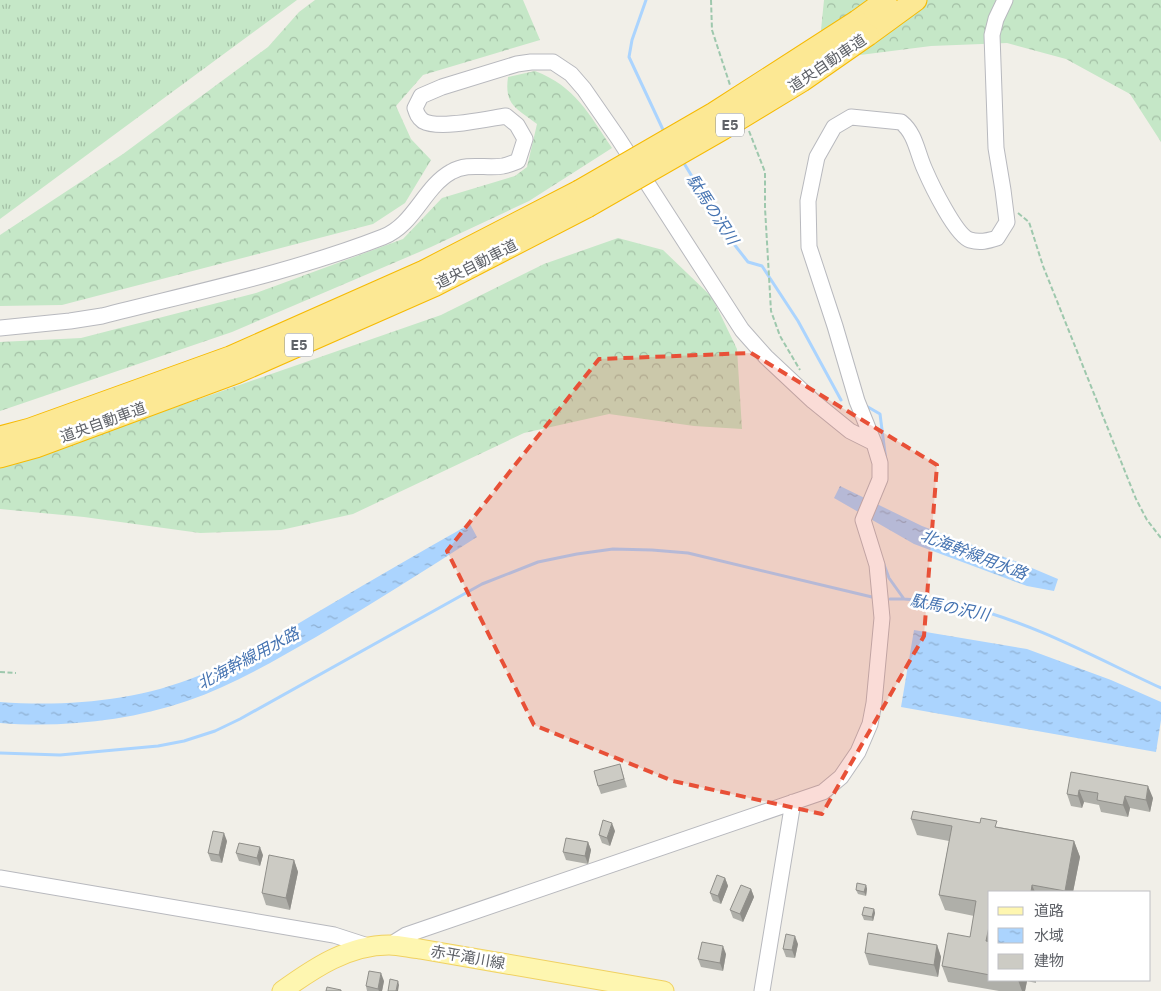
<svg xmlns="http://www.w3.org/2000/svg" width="1161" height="991" viewBox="0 0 1161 991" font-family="'IBM Plex Sans','Noto Sans JP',sans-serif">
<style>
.grass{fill:url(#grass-tufts)}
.forest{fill:url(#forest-crowns)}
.water{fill:url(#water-ripples)}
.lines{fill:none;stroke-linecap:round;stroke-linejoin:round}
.stream{stroke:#abd4fe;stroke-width:3}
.minor-casing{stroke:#b8b9be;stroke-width:17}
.major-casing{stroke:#f0d161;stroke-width:21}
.highway-casing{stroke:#f6ba03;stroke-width:23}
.path{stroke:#9ec8ad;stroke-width:2;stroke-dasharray:5 2.5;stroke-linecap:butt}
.minor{stroke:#fff;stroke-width:15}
.major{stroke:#fef6b0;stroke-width:19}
.highway{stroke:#fce894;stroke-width:21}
.highway-bridge-casing{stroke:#f6ba03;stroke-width:23;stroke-linecap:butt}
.highway-bridge{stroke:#fce894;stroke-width:21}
.wall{fill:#afafa9}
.shaded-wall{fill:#8f8e89}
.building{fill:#cccbc4;stroke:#8f8e89}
.marked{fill:#e85037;fill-opacity:0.2;stroke:#e85037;stroke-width:4;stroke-dasharray:10 6;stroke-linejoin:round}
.labels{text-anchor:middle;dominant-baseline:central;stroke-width:5;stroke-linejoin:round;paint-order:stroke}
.shield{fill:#fff;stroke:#8f9195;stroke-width:1}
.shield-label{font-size:14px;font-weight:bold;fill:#5f6268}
.street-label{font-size:15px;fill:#5f6268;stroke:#fff}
.water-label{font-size:16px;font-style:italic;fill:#4573b1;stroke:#fff}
</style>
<defs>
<pattern id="grass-tufts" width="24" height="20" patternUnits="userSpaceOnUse" patternTransform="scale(1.25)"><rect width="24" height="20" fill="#c5e7c7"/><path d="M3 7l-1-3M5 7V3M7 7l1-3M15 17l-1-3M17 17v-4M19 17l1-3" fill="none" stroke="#a3bfa5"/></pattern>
<pattern id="forest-crowns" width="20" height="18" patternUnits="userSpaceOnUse" patternTransform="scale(1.25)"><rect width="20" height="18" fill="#c5e7c7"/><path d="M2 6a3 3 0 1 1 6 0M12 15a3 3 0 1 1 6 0" fill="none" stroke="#a3bfa5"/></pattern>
<pattern id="water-ripples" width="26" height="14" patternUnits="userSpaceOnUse" patternTransform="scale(1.25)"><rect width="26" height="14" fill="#abd4fe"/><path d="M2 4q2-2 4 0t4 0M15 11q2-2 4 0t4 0" fill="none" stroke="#8eafd1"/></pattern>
</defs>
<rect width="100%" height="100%" fill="#f1efe8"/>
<path class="grass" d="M0,0H297L0,219Z"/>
<path class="forest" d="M315,0H523L540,40L423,75L396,106L411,139L431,160L405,203L373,224L62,305L0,306V235L123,154L268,47L299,12Z
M824,0H1161V142L1130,94L1066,59L1007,43L931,46L852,56L821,30Z
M535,71C576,87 588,113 612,148L529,201L431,247L232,332L0,411V342L81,338L256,293L403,239L442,198L515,176L527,167L537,124C517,108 504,106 508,77Z
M618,238L663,250L712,297L737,349L742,429L694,426L609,414L524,433L353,514L281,530L200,533L84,517L0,509V468L441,315L544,264Z"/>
<path class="water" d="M840,486L922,526L1020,563L1058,579L1054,591L1027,586L914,544L834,498Z
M470,524L477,537C424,571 370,605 316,637C274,661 233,685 187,701C130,721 60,728 0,723V702C65,707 137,701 198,676C243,657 286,631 328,606C375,578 422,551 470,524Z
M914,630L1027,649L1111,680L1161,702V720L1156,752L901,707Z"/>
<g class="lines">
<path class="stream" d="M646,0L632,40L629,57L665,134
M682,160L730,239L748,262L762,266L798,321L841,400
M868,407L880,414L886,461
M883,562L889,578L904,599C924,601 945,602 964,606C1034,623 1096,658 1161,688
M890,599H904
M0,753L60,755L158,746L184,741L215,731L240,719L482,584L538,562L577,554L613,549L652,550L688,553L872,597"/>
<g class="minor-casing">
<path id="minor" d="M0,328L70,321L102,316C196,292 293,272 383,237C414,225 424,187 451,172C468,162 486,169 503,166C508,165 513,163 518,161L525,139L517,125L506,116C487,119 439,130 423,121C418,117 417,114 415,108L421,96L442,87L517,64L531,62H553L571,74L584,89L618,138L742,330L766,357L813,401L850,431L874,443
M0,878L334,935L371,947
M390,945L406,935L823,792L841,777L858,752L870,724L874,703L882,618L877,565L863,520L880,479V463L874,443L857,401L835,326L809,247L808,201L817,157L834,127L851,117L901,122C916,134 917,153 925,170C931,184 956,236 970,240C980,243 988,241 997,238L1007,222L1003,190L996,148L992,35L996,19L1005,0
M762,991L793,802"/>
</g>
<g class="major-casing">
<path id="major" d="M282,991C314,968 348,945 389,945C399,945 410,948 420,949L664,991"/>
</g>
<g class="highway-casing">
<path id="highway" d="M857,21L886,0
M868,35L916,0
M0,437L30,429L230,357L424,271L579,191
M0,457L36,447L236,373L434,286L587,207"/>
</g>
<path class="path" d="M711,0L712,30L730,85
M749,131L765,172V208L771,311L780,336L800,370
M1018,213L1029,222L1043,266L1136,499L1147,520L1161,538
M0,672L16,673"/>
<use href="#minor" class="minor"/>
<use href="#major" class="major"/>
<use href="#highway" class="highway"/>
<g class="highway-bridge-casing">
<path id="highway-bridge" d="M579,191L714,113L857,21
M587,207L723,129L802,81L868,35"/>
</g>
<use href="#highway-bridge" class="highway-bridge"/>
</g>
<path class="wall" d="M620,764L627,787L601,794L598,786Z
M1071,772L1153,798L1150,812L1130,808L1128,817L1101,812L1099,805L1084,802L1082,808L1071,806L1067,794Z
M911,819L999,827L1074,841L1080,857L1073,892H990V980H1036V983L1027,981L1025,991H999L948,982L942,966L970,937L974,916L945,910L939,895L949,841L917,835Z
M615,831L610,846L602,843L599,835Z
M227,841L222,863L211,861L208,853Z
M588,842L591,850L588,864L566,860L563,852Z
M236,853L263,855L260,866L239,861Z
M294,860L298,872L290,910L266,905L262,893Z
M725,878L728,886L721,904L713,901L710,893Z
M866,885L867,889L866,896L858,894L856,890Z
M751,889L754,897L743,922L733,918L730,910Z
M874,909L875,913L873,921L864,920L862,915Z
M798,944L795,958L786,957L783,949Z
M937,945L941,957L938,977L869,965L865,953Z
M726,954L723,971L701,967L698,959Z
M384,981L382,991H367L366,986Z"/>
<path class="shaded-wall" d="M1148,786L1153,798L1150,812L1146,800Z
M1079,790L1084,802L1082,808L1078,796Z
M1125,796L1130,808L1128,817L1123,805Z
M612,823L615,831L610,846L607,838Z
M224,833L227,841L222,863L219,855Z
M1074,841L1080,857L1073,892H1065V891Z
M588,842L591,850L588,864L585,856Z
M260,847L263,855L260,866L257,858Z
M294,860L298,872L290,910L286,898Z
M725,878L728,886L721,904L718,896Z
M866,885L867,889L866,896L864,892Z
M1032,885L1035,892H1031Z
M751,889L754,897L743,922L740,914Z
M874,909L875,913L873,921L872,917Z
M990,922V951L986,941Z
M795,936L798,944L795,958L792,950Z
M937,945L941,957L938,977L934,965Z
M723,946L726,954L723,971L720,963Z
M381,973L384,981L382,991H379L378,989Z
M1018,980H1026L1027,981L1025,991H1022Z
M398,981L399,985L398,991H396Z"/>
<path class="building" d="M620,764L624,779L598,786L594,771Z
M1071,772L1148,786L1146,800L1125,796L1123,805L1097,800L1098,793L1079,790L1078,796L1067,794Z
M913,811L980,823L981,818L997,821L995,827L1074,841L1065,891L1032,885L1031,892H990V922L986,941L990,942V975L942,966L948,933L970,937L976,901L939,895L952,826L911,819Z
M603,820L612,823L607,838L599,835Z
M213,831L224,833L219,855L208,853Z
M566,838L588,842L585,856L563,852Z
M239,843L260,847L257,858L236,853Z
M269,855L294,860L286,898L262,893Z
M717,875L725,878L718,896L710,893Z
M857,883L866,885L864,892L856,890Z
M741,885L751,889L740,914L730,910Z
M864,907L874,909L872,917L862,915Z
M868,933L937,945L934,965L865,953Z
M786,934L795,936L792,950L783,949Z
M702,942L723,946L720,963L698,959Z
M369,971L381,973L378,989L366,986Z
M390,979L398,981L396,991H388Z
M327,987L341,990V991H326Z"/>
<path class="marked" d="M751,353L937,465L924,636L822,814L673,781L534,725L447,551L599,359Z"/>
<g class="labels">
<g class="shield">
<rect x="716" y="113.5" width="28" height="23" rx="4"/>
<rect x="285" y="333.5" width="28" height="23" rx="4"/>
</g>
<g class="shield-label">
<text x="730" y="125">E5</text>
<text x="299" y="345">E5</text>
</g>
<g class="street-label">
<text transform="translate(827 63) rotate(-34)">道央自動車道</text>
<text transform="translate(476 264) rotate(-27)">道央自動車道</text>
<text transform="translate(103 422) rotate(-20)">道央自動車道</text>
<text transform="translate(468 957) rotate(10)">赤平滝川線</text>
</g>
<g class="water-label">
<text transform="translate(713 209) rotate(57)">駄馬の沢川</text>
<text transform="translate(974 554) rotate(21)">北海幹線用水路</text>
<text transform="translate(950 607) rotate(11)">駄馬の沢川</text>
<text transform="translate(248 658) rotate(-28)">北海幹線用水路</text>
</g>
</g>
<rect x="988" y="891" width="162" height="90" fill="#ffffff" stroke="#bfc0c3"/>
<rect x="998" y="907" width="25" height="8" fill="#fef6b0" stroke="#bfc0c3"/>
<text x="1034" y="916" font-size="15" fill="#5f6268">道路</text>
<rect x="998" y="928" width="25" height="15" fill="url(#water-ripples)" stroke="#bfc0c3"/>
<text x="1034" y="941" font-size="15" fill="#5f6268">水域</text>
<rect x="998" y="954" width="25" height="15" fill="#cccbc4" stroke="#bfc0c3"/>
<text x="1034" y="966" font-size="15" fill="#5f6268">建物</text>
</svg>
